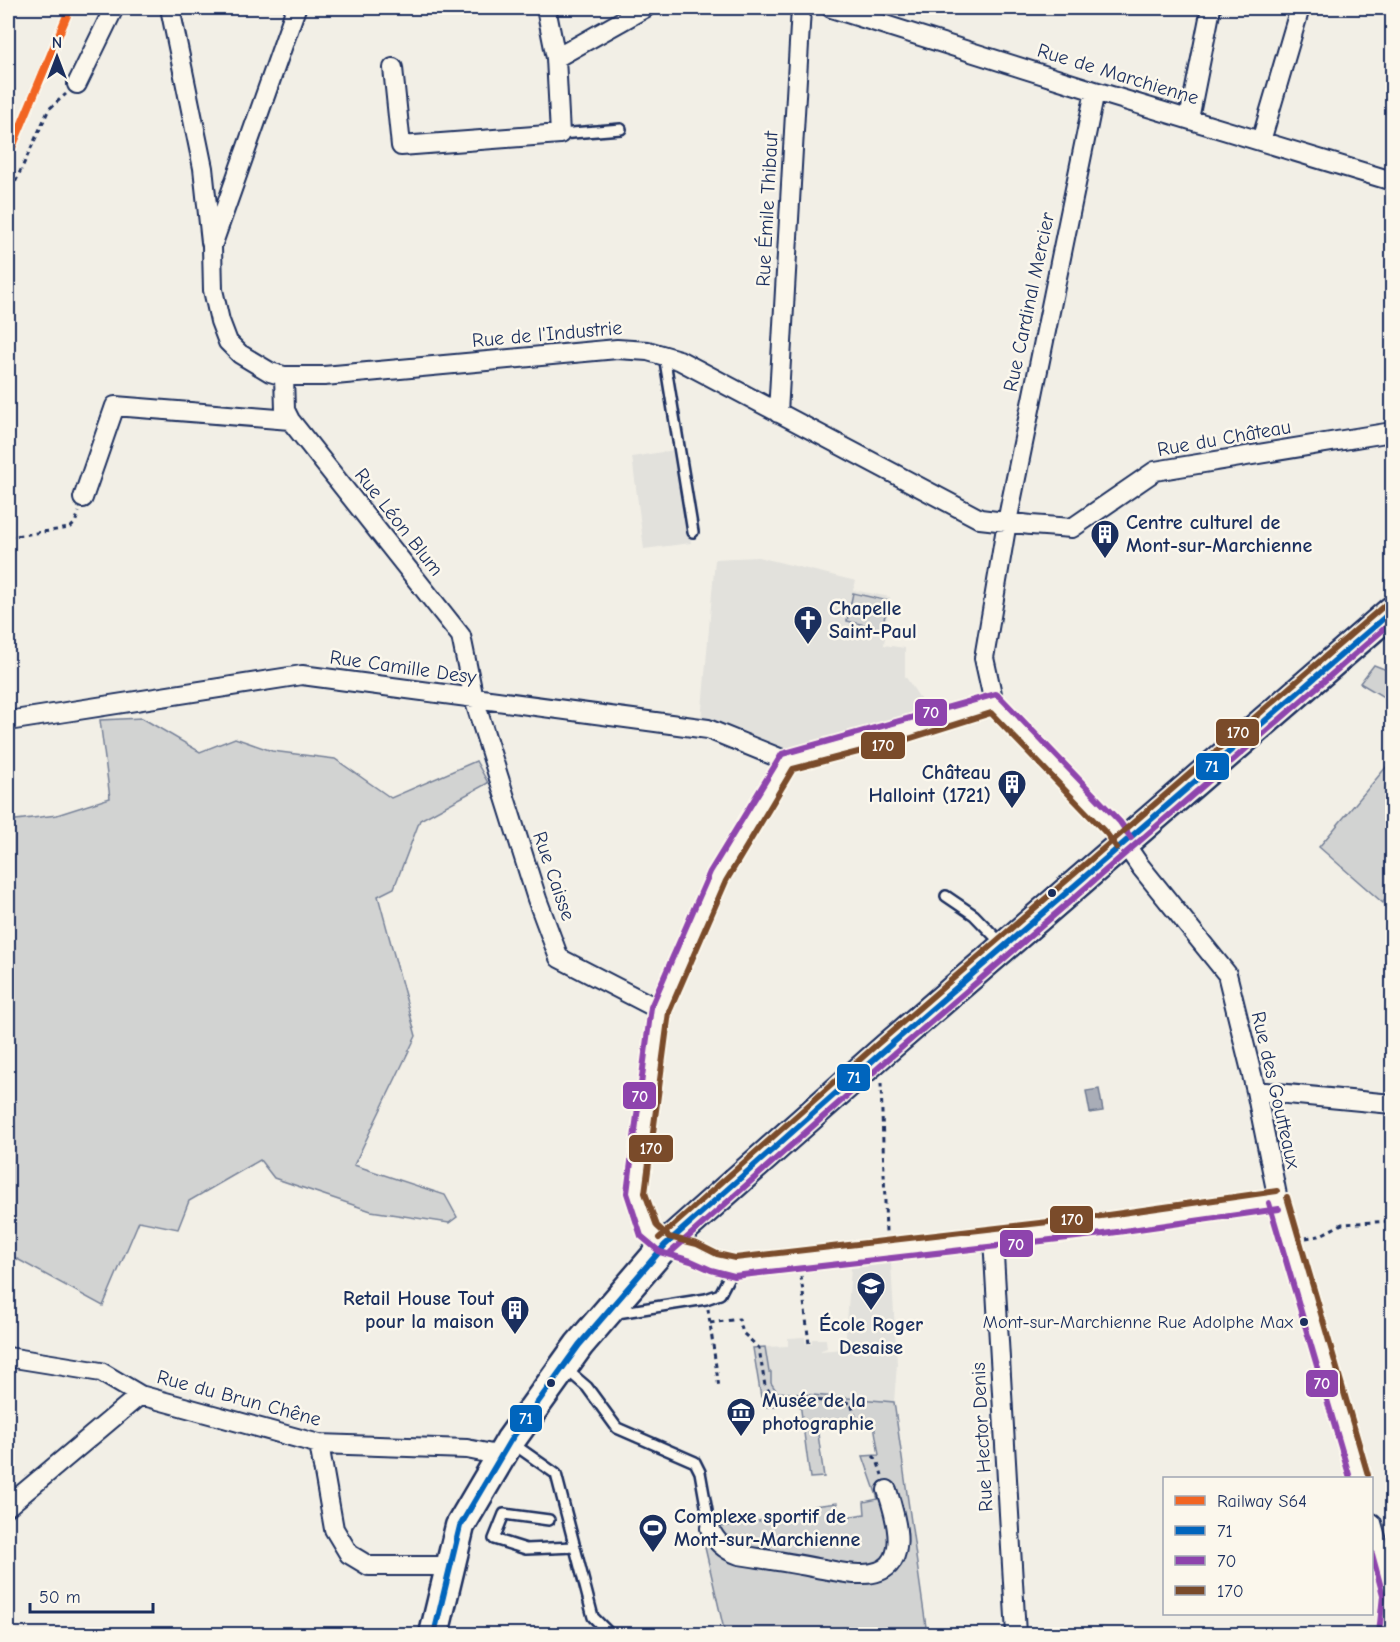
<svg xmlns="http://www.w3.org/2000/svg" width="1400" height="1642" viewBox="0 0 1400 1642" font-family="'Comic Neue',sans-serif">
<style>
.built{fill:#e2e1dc}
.green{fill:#d2d3d2;stroke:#768198;stroke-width:1.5}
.water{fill:#a9adb7;stroke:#707b93;stroke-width:1.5}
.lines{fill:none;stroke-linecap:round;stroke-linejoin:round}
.lane-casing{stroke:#1b2f5e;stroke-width:14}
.street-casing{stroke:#1b2f5e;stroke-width:22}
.primary-casing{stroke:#1b2f5e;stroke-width:33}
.path{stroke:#1b2f5e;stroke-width:3;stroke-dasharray:4.5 4.5;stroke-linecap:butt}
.lane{stroke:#fbf7ec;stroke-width:9}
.street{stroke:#fbf7ec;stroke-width:18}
.primary{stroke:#fbf7ec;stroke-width:28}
.bus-1-casing{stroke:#fbf7ec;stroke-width:10}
.bus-2-casing{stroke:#fbf7ec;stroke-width:10}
.bus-3-casing{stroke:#fbf7ec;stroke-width:10}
.bus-1{stroke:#0065bd;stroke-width:6}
.bus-2{stroke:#8e44ad;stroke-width:6}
.bus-3{stroke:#7a4b2a;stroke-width:6}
.rail-1-casing{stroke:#fbf7ec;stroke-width:12}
.rail-1{stroke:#f26522;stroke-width:8}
.bus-dot{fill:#1b2f5e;stroke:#fbf7ec;stroke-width:2}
.labels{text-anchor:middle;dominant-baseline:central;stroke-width:5;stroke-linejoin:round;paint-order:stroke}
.bus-label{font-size:18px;fill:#1b2f5e;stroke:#fbf7ec;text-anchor:end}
.street-label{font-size:20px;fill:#1b2f5e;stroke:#fbf7ec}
.poi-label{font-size:20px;font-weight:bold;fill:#1b2f5e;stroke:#fbf7ec;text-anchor:start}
.line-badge{stroke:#fbf7ec;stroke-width:2}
.badge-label{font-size:16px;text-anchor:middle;font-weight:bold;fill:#fff}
</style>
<rect width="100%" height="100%" fill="#f2efe6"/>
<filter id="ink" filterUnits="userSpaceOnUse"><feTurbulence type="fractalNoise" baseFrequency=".0167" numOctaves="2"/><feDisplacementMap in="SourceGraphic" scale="12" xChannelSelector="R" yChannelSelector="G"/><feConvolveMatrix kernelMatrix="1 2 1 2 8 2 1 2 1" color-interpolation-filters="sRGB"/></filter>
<g filter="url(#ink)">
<path class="built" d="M674,450L691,543L644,549L632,457Z
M758,557L856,581L853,590L890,597L884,645L905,648V676L925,706L908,714L789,753L701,721L715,559Z
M891,1264L897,1364L894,1402L777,1392L771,1383V1373H769L765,1347L788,1346V1338L805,1337L806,1344H812V1339H826L827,1348L819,1351L845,1349L851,1268Z"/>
<path class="green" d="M853,593L888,601L882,629L847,621Z
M1374,665L1392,672V702L1360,683Z
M142,718L200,752L235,738L272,751L335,759L391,798L476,761L488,783L420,820L394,888L378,896L416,1036L354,1165L445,1195L457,1217L449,1223L371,1211L274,1178L260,1160L189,1201L178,1229L139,1221L103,1306L8,1254V821L57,815L110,798L100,720Z
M1392,760V883H1388L1389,889L1383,903L1319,847Z
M765,1347L769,1372H771V1383L777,1392L894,1402L927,1634H725L701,1530L815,1512L814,1506L837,1503L839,1518L865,1514L864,1502L878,1499L863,1456L879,1455L873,1419L817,1427L824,1477L810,1478L800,1403L767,1407L766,1402L761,1397L753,1348Z"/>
<path class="water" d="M1099,1089L1103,1111L1090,1113L1086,1091Z"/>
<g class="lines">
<g class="lane-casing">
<path id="lane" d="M560,134L621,129
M664,355L693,532
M946,896L974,915L1003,945
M617,1313L706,1299L720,1294L734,1267
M566,1369L587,1387L617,1428L695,1462L700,1472L710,1528
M512,1443L556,1474L593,1617L610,1634
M549,1520L504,1514L494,1539L526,1549L575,1547"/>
</g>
<g class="street-casing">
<path id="street" d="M170,8L203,168L211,242
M296,8L212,246L213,290L220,321L228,342L240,354L270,372L284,376H324L617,349L648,351L679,360L980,519L1031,525L1072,528L1155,471L1392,432
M831,8L1095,91L1392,181
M556,58L645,8
M393,68L401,146L560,134L556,58L546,8
M77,84L114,8
M1189,119L1211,8
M1261,141L1300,8
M284,376L285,410L290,420L461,636L474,699L537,899L559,958L660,1010
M778,413L801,8
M83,498L115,406L290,420
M994,703L906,730L787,761L718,877L660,1010L636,1194L649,1231L665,1245L694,1252L714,1262L734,1267L1102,1225L1278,1200
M994,703L1114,828L1140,866L1227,974L1256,1091L1278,1200L1359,1478
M994,703L984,658L1007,522L1095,91
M8,721L302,675L708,729L787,761
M1256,1091L1392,1104
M993,1238L1016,1634
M8,1357L101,1372L140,1395L319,1444L467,1449L502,1456
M319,1444L334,1529L349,1554L369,1566H450
M8,1506L140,1395
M1372,1523L1392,1594L1388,1634
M710,1528C715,1542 725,1550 739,1555C765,1559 791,1563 817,1568C832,1570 847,1575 863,1574C913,1573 897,1520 887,1490"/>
</g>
<g class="primary-casing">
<path id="primary" d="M434,1634L460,1526L510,1441L579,1345L665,1245L880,1054L1392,611"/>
</g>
<path class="path" d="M8,198L49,109L66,94
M8,537L70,528L75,523L79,512
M881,1083L886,1232
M1306,1238L1319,1236L1342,1224L1392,1221
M801,1276L809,1344
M708,1309L719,1388
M710,1323L739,1319L743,1333L759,1348L765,1386L774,1397L851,1403L856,1420
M873,1456L877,1460L882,1475"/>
<use href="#lane" class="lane"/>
<use href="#street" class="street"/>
<use href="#primary" class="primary"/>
<g class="bus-1-casing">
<path id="bus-1" d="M434,1634L460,1526L510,1441L579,1345L665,1245L880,1054L1392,611"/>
</g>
<g class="bus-2-casing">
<path id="bus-2" d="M1131,838L1120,822L1000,697L996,694L782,754L710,872L651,1007L627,1193L641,1236L660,1252L691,1261L711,1270L734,1276L1103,1234L1279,1209
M1269,1203L1350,1478
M671,1252L886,1061L1392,622
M1372,1554L1383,1595L1379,1633"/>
</g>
<g class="bus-3-casing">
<path id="bus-3" d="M1117,848L1107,834L991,713L908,739L793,769L726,881L669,1012L645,1193L657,1226L669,1237L697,1244L717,1254L735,1258L1101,1216L1277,1191
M1287,1197L1368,1475
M659,1238L874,1047L1386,604"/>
</g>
<use href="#bus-1" class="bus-1"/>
<use href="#bus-2" class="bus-2"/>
<use href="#bus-3" class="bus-3"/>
<g class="rail-1-casing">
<path id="rail-1" d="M8,157L70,8"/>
</g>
<use href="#rail-1" class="rail-1"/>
</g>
</g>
<defs>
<g id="building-pin" transform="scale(1.5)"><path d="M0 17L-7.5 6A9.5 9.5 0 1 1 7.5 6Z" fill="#1b2f5e" stroke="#fbf7ec"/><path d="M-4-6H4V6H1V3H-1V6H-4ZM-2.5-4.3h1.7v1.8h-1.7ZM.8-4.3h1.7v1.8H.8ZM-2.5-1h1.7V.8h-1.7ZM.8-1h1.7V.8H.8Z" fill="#fff"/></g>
<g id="church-pin" transform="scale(1.5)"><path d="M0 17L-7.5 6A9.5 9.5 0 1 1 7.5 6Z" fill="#1b2f5e" stroke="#fbf7ec"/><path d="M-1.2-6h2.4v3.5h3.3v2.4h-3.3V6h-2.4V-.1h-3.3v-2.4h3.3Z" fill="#fff"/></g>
<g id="school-pin" transform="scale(1.5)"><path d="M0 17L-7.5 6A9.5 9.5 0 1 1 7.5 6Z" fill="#1b2f5e" stroke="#fbf7ec"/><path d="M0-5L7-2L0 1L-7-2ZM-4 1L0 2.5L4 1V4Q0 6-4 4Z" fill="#fff"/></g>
<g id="museum-pin" transform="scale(1.5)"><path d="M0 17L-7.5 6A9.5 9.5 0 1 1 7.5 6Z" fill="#1b2f5e" stroke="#fbf7ec"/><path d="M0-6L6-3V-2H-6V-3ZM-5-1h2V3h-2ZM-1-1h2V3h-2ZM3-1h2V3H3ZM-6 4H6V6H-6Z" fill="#fff"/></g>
<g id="stadium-pin" transform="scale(1.5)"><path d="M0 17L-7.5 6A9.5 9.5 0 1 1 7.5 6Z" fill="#1b2f5e" stroke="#fbf7ec"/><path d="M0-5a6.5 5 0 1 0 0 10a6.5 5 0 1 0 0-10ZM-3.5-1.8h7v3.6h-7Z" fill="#fff"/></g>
</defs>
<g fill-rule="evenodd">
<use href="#building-pin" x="1105" y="534"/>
<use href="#church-pin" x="808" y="620"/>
<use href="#building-pin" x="1012" y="784"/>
<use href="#school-pin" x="871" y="1286"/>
<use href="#building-pin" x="515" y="1310"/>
<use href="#museum-pin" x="741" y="1412"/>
<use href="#stadium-pin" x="653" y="1528"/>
</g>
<g class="bus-dot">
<circle cx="1052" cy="893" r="5"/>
<circle cx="1304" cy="1322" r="5"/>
<circle cx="551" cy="1383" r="5"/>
</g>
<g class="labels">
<g class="bus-label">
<text x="1293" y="1322">Mont-sur-Marchienne Rue Adolphe Max</text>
</g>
<g class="street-label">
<text transform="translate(1118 74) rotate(17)">Rue de Marchienne</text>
<text transform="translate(767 209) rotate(-87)">Rue Émile Thibaut</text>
<text transform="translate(1029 302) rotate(-78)">Rue Cardinal Mercier</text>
<text transform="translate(547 334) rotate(-5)">Rue de l'Industrie</text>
<text transform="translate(1224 438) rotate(-10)">Rue du Château</text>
<text transform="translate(399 522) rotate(52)">Rue Léon Blum</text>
<text transform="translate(403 667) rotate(8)">Rue Camille Desy</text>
<text transform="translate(554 876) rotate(71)">Rue Caisse</text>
<text transform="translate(1276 1090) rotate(77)">Rue des Goutteaux</text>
<text transform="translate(239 1398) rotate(15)">Rue du Brun Chêne</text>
<text transform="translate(982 1437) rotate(-93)">Rue Hector Denis</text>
</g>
<g class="poi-label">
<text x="1126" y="522">Centre culturel de<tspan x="1126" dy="23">Mont-sur-Marchienne</tspan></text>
<text x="829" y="608">Chapelle<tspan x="829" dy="23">Saint-Paul</tspan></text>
<text x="991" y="772" text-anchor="end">Château<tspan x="991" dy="23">Halloint (1721)</tspan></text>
<text x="494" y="1298" text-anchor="end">Retail House Tout<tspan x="494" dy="23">pour la maison</tspan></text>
<text x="871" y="1324" text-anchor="middle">École Roger<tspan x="871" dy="23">Desaise</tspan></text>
<text x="762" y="1400">Musée de la<tspan x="762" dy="23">photographie</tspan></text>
<text x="674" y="1516">Complexe sportif de<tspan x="674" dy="23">Mont-sur-Marchienne</tspan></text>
</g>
</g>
<g class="line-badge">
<rect x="914" y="698" width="34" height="29" rx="6" fill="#8e44ad"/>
<rect x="1215" y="718" width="45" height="29" rx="6" fill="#7a4b2a"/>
<rect x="860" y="731" width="46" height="29" rx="6" fill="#7a4b2a"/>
<rect x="1195" y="752" width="35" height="29" rx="6" fill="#0065bd"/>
<rect x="836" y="1063" width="35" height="29" rx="6" fill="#0065bd"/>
<rect x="622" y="1081" width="35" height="29" rx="6" fill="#8e44ad"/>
<rect x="628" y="1134" width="46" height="29" rx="6" fill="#7a4b2a"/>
<rect x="1049" y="1205" width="45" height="29" rx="6" fill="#7a4b2a"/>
<rect x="999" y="1229" width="35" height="29" rx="6" fill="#8e44ad"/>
<rect x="1305" y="1369" width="34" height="29" rx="6" fill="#8e44ad"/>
<rect x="509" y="1404" width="34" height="29" rx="6" fill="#0065bd"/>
</g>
<g class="badge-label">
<text x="931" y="718">70</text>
<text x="1238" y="738">170</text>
<text x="883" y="751">170</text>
<text x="1212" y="772">71</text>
<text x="854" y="1083">71</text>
<text x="640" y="1102">70</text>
<text x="651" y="1154">170</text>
<text x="1072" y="1225">170</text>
<text x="1016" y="1250">70</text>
<text x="1322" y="1389">70</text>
<text x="526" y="1424">71</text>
</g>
<rect width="1400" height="1642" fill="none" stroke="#fbf7ec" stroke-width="30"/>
<rect x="15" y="15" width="1370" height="1612" fill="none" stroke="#1b2f5e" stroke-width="2" filter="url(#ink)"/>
<rect x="1163" y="1477" width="210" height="138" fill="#fbf7ec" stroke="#a1a7b3" stroke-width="1.5"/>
<rect x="1175" y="1496" width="30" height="9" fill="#f26522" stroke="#a1a7b3" stroke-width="1.5"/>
<text x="1217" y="1507" font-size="18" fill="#1b2f5e">Railway S64</text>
<rect x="1175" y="1526" width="30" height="9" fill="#0065bd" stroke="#a1a7b3" stroke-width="1.5"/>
<text x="1217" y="1537" font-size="18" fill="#1b2f5e">71</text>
<rect x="1175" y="1556" width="30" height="9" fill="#8e44ad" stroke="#a1a7b3" stroke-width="1.5"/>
<text x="1217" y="1567" font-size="18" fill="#1b2f5e">70</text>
<rect x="1175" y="1586" width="30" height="9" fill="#7a4b2a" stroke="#a1a7b3" stroke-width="1.5"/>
<text x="1217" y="1597" font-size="18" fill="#1b2f5e">170</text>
<g transform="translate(57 57)" stroke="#fbf7ec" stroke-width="4.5" paint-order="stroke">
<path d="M0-4.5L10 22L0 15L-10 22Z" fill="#1b2f5e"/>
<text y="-9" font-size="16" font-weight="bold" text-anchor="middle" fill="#1b2f5e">N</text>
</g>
<path d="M30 1603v9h123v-9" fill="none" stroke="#1b2f5e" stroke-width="3"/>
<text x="39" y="1603" font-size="18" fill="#1b2f5e" stroke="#fbf7ec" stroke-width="4.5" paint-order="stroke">50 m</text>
</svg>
